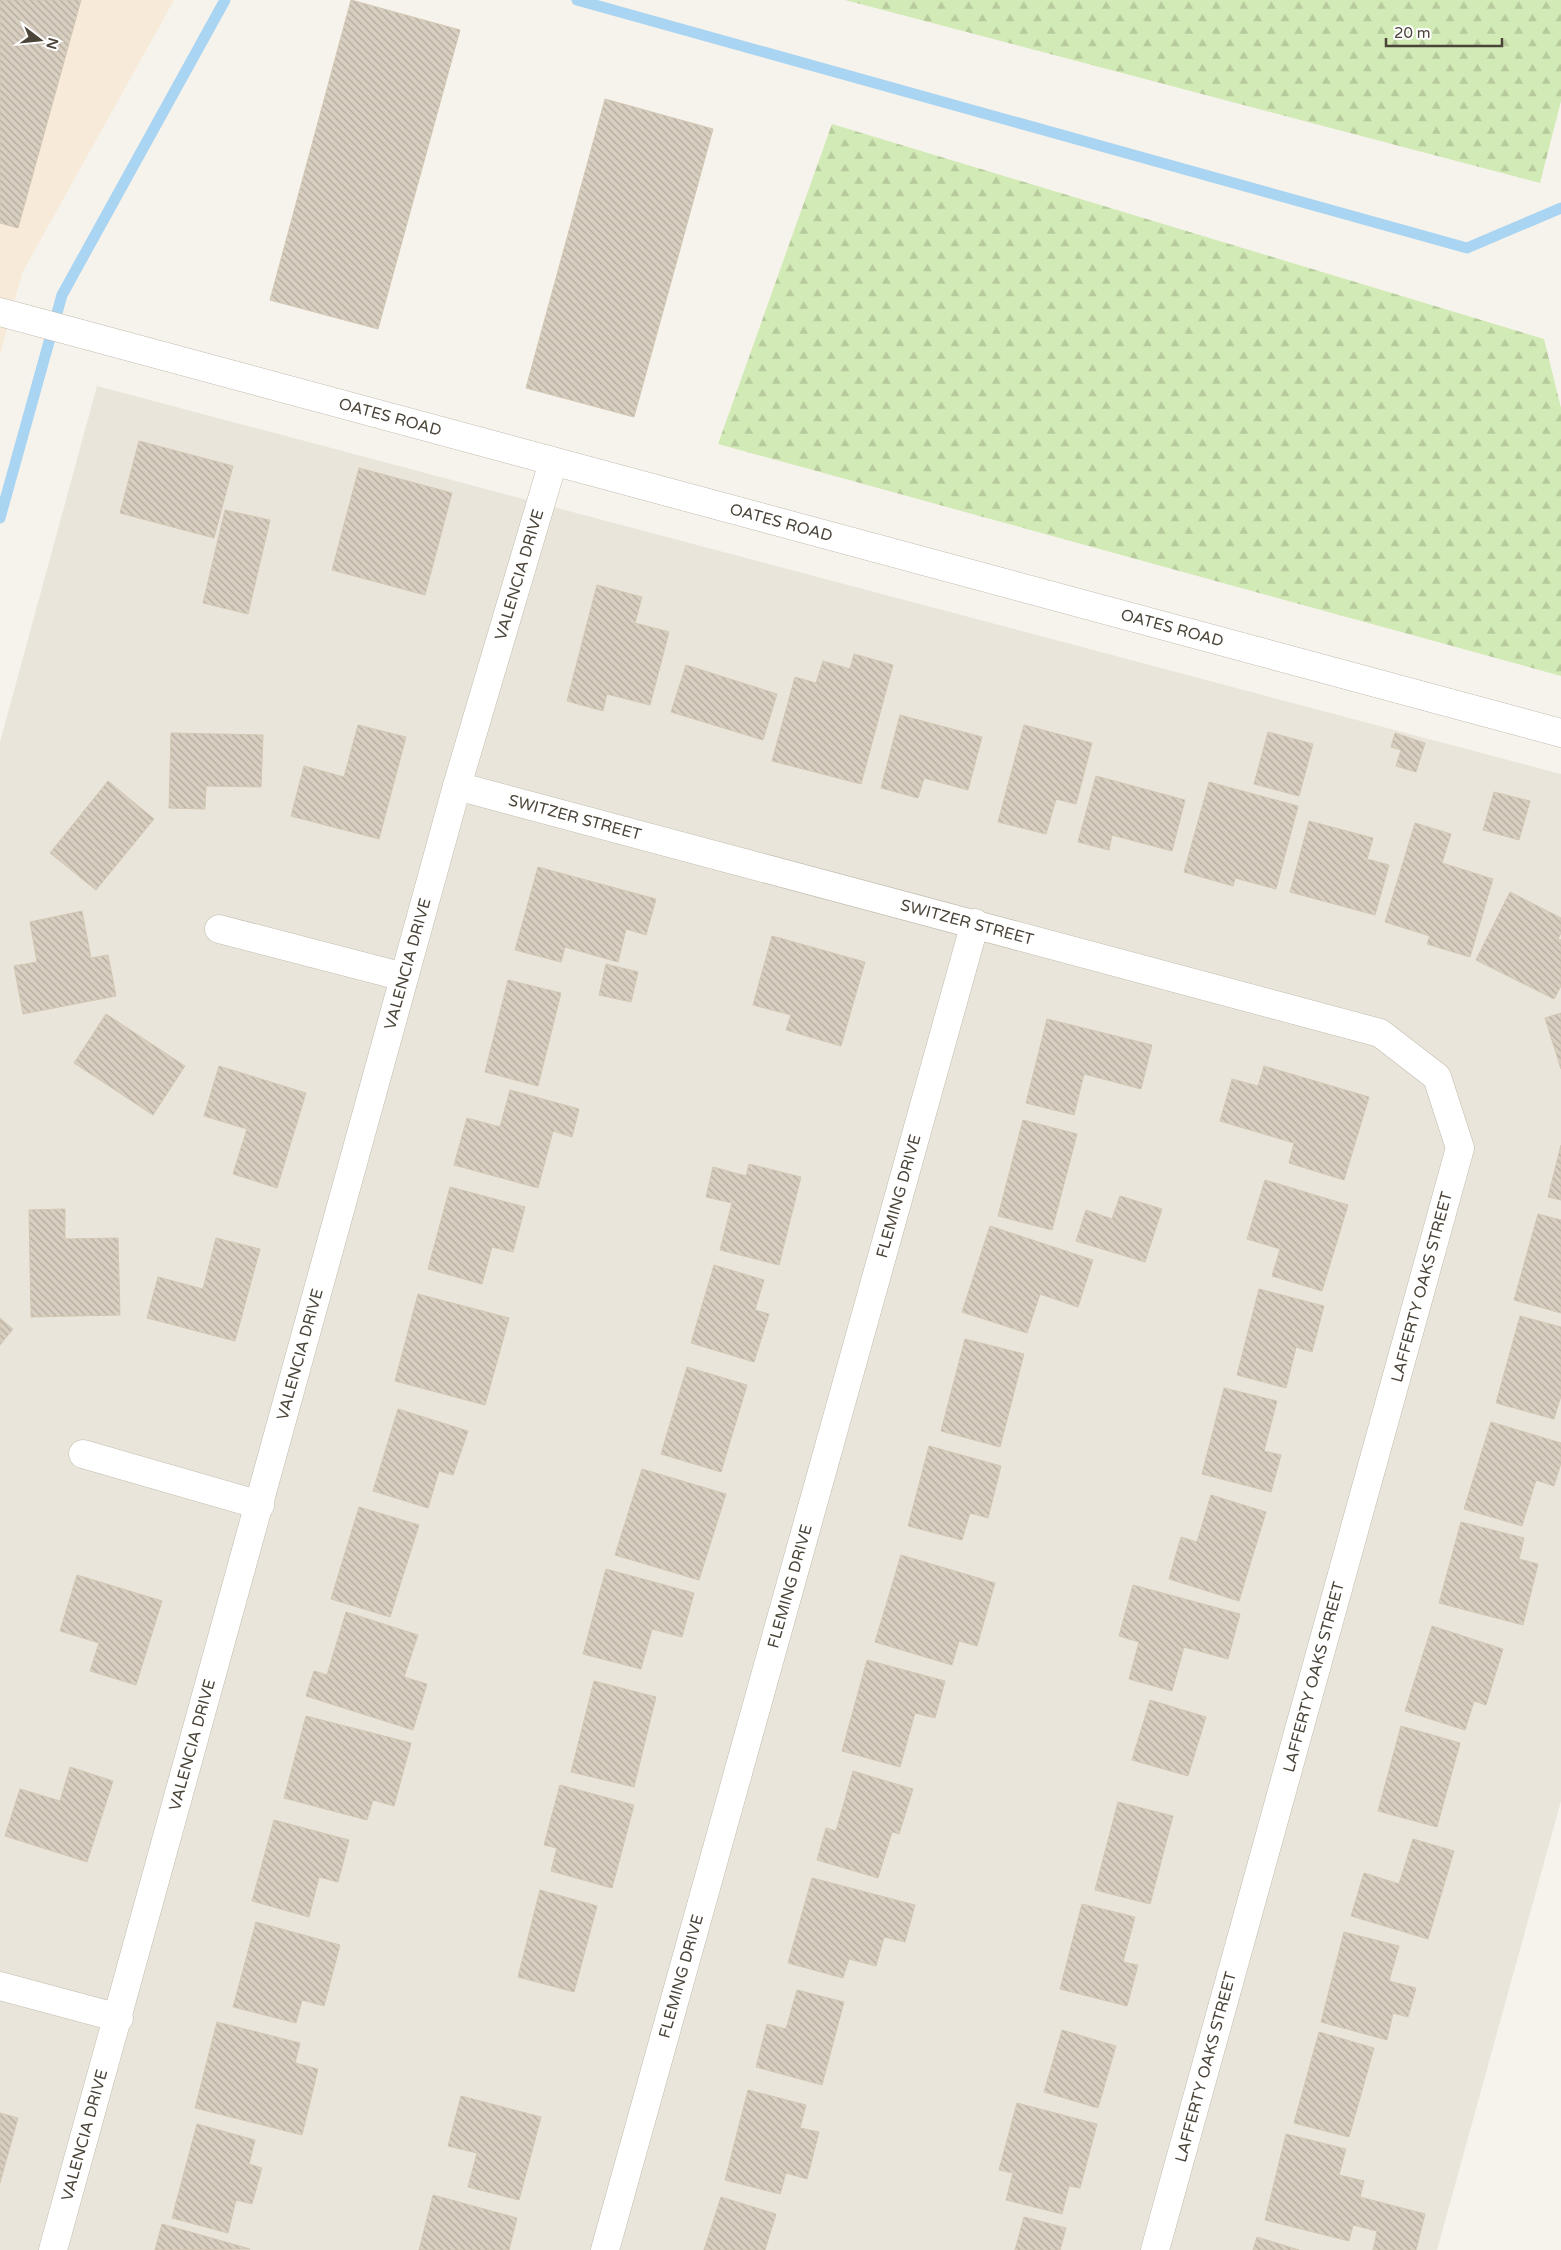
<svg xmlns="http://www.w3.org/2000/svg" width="1561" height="2250" viewBox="0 0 1561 2250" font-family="'Varela Round',sans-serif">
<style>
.residential{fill:#eae5da}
.commercial{fill:#f7ead8}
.forest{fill:url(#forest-firs)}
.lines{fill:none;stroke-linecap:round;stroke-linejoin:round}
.stream{stroke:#a9d4f2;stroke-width:11}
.building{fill:url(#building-back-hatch);stroke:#d3c7b4}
.minor-casing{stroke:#c2bbae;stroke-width:29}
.tertiary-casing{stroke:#c2bbae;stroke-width:29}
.minor{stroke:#fff;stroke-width:28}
.tertiary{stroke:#fff;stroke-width:28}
.labels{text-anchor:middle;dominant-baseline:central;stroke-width:5;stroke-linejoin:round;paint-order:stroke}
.street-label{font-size:16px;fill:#4b4439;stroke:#fff}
</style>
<defs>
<pattern id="forest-firs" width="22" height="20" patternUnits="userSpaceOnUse" patternTransform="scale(1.25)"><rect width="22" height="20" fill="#d2eab5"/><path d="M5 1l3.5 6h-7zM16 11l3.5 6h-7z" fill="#b6ca9c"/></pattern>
<pattern id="building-back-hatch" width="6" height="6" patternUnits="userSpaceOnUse" patternTransform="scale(1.25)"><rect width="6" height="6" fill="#d8cfc1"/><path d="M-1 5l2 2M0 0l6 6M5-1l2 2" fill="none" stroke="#b1aa9e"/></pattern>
</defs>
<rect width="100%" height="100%" fill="#f6f3ec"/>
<path class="residential" d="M97,386L1561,774V1801L1437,2250H0V742Z"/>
<path class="commercial" d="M0,0H174L22,273L0,355Z"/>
<path class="forest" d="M845,0H1561V101L1540,183Z
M832,124L1544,339L1561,408V676L718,444Z"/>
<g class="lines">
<path class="stream" d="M577,0L1467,248L1561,208
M0,518L62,295L225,0"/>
</g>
<path class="building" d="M0,0H81L18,228L0,223Z
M351,0L460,30L378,329L270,300Z
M605,99L713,129L634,417L526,388Z
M139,441L233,466L214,538L120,513Z
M359,468L452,493L425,595L332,570Z
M225,510L270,520L248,614L203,603Z
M597,585L642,597L635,623L669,632L650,705L607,694L603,711L567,701Z
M854,654L893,665L861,784L772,761L795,677L816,683L823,661L850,669Z
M686,665L777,694L763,740L671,712Z
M900,715L982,737L968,790L924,778L918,798L881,788Z
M358,725L406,737L379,839L291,816L304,766L344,777Z
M1024,725L1092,743L1076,804L1056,799L1046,834L998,822Z
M1268,732L1313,744L1299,796L1254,784Z
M171,733L263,735L261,787L206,786L205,809L169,808Z
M1395,733L1425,743L1416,772L1396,766L1401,750L1391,747Z
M1096,776L1185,800L1172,851L1112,835L1109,850L1078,842Z
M108,781L154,819L96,890L50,853Z
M1209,782L1298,806L1276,889L1235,878L1233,886L1184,872Z
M1494,792L1530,801L1519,840L1483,830Z
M1309,821L1373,838L1367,859L1389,865L1375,915L1290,892Z
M1415,823L1451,834L1442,863L1493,879L1470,957L1427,944L1430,936L1385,922Z
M538,867L656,899L646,935L626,929L618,962L565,947L561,962L515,950Z
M1510,892L1561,918V933L1558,939L1561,940V986L1554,999L1476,960Z
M82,911L91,958L108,955L116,996L23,1014L14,966L37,962L30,922Z
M772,936L865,962L841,1046L786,1030L791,1015L753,1005Z
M606,964L638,972L631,1002L599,995Z
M508,980L561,993L538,1086L485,1072Z
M1561,1013V1069L1545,1018Z
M106,1014L185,1066L153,1115L74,1063Z
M1047,1019L1152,1045L1141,1089L1084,1074L1074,1115L1026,1103Z
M219,1066L306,1093L277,1188L233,1174L247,1129L204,1116Z
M1264,1066L1369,1097L1344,1180L1289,1163L1294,1143L1220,1121L1232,1079L1258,1086Z
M510,1090L579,1109L572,1137L553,1131L538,1188L454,1165L467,1118L500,1127Z
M1023,1120L1077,1134L1052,1230L998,1216Z
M1561,1145V1200L1548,1197Z
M749,1164L801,1177L779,1265L720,1250L732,1203L706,1197L713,1167L746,1176Z
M1265,1180L1348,1205L1322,1291L1272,1276L1280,1249L1247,1239Z
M450,1187L525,1207L513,1252L492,1247L482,1284L428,1269Z
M1120,1196L1162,1209L1145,1262L1076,1241L1086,1210L1112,1219Z
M65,1209V1239L118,1238L120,1315L31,1317L29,1210Z
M1538,1214L1561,1220V1313L1514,1300Z
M990,1226L1093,1260L1078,1307L1040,1294L1027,1333L962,1312Z
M216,1238L260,1249L235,1341L147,1318L158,1277L203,1289Z
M714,1265L764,1280L755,1310L769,1314L754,1362L691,1343Z
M1259,1289L1324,1306L1312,1352L1296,1347L1286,1388L1237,1375Z
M418,1294L509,1318L485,1405L395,1381Z
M1520,1316L1561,1327V1396L1554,1419L1496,1403Z
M0,1318L13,1329L0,1345Z
M965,1339L1024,1354L1000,1447L941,1431Z
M687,1367L747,1385L721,1472L661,1454Z
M1224,1388L1277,1401L1264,1451L1281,1455L1271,1492L1202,1474Z
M398,1409L468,1431L453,1475L439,1471L428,1508L373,1491Z
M1491,1422L1561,1443V1463L1554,1486L1536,1480L1522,1526L1464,1509Z
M929,1446L1001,1466L988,1518L970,1513L962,1540L908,1526Z
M642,1469L726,1494L699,1580L615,1555Z
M1211,1495L1266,1512L1239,1601L1169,1579L1181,1537L1197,1542Z
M359,1507L419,1525L390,1617L331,1599Z
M1461,1522L1524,1538L1519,1559L1538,1564L1523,1625L1439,1603Z
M901,1555L995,1583L977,1646L959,1641L952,1665L875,1642Z
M606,1569L694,1593L682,1637L652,1629L641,1669L583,1654Z
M77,1575L162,1601L136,1685L90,1671L99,1643L60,1631Z
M1133,1585L1240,1614L1228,1659L1184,1647L1172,1691L1129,1679L1139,1642L1119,1636Z
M346,1612L418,1635L404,1677L427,1684L413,1730L306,1696L314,1671L327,1675Z
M1432,1626L1503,1649L1486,1705L1474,1701L1465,1730L1405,1711Z
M867,1660L945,1681L935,1718L915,1713L900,1767L842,1751Z
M594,1681L656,1697L634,1787L571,1772Z
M1150,1700L1206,1717L1188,1776L1132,1760Z
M306,1716L411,1743L394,1806L373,1800L367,1820L284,1798Z
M1401,1726L1460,1743L1437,1827L1378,1811Z
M70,1767L113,1781L87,1862L5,1836L20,1789L60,1801Z
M853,1771L913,1789L899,1834L892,1832L878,1878L817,1860L826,1828L836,1831Z
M560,1785L634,1805L612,1888L551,1871L557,1848L544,1845Z
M1118,1802L1173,1816L1150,1904L1095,1890Z
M274,1820L349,1840L338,1882L319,1877L309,1917L252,1901Z
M1413,1839L1454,1851L1428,1939L1351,1916L1364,1873L1399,1884Z
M812,1878L915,1905L905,1942L884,1937L876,1966L849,1959L843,1978L788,1963Z
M540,1890L597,1906L574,1992L518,1977Z
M1082,1904L1135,1917L1123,1962L1138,1965L1127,2006L1060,1989Z
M256,1922L340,1945L324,2006L302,2000L296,2023L233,2007Z
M1344,1932L1399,1946L1389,1981L1416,1988L1408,2017L1393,2013L1387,2040L1321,2022Z
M797,1990L844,2002L822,2085L756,2067L767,2024L786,2029Z
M217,2022L300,2043L295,2063L318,2069L302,2135L195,2108Z
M1062,2030L1116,2046L1098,2108L1044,2092Z
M1319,2032L1374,2048L1349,2137L1294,2123Z
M748,2090L806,2105L800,2128L819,2132L807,2179L786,2173L780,2194L725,2180Z
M461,2096L541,2117L519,2200L468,2187L477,2153L448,2146Z
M1017,2103L1097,2124L1080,2188L1069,2186L1062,2214L1006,2200L1013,2173L999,2170Z
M0,2113L18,2118L0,2183Z
M197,2124L255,2140L249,2164L262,2168L252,2204L236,2200L228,2233L172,2218Z
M1286,2134L1346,2149L1339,2175L1364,2181L1360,2197L1425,2214L1416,2250H1373L1377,2231L1353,2225L1349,2241L1265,2220Z
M433,2195L517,2218L509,2250H419Z
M721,2197L776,2214L765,2250H704Z
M1024,2217L1066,2228L1060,2250H1015Z
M162,2224L250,2249L155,2250Z
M1257,2237L1299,2250H1253Z"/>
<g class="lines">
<g class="minor-casing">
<g id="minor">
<path id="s1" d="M457,786L1380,1033L1437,1077L1460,1148L1155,2250"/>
<path d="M219,929L404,977"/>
<path d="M83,1454L260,1505"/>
<path d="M0,1986L119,2018"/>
<path id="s2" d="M53,2250L457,786L553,462"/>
<path id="s3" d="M605,2250L975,923"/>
</g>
</g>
<g class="tertiary-casing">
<g id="tertiary">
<path id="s4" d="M0,312L1561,733"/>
</g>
</g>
<use href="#minor" class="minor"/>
<use href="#tertiary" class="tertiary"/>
</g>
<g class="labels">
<g class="street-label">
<text stroke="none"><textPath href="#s4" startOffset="404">OATES ROAD</textPath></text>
<text stroke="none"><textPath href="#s4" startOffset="809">OATES ROAD</textPath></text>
<text stroke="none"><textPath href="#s2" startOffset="1739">VALENCIA DRIVE</textPath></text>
<text stroke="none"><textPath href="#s4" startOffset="1214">OATES ROAD</textPath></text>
<text stroke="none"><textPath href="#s1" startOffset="122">SWITZER STREET</textPath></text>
<text stroke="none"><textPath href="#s1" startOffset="528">SWITZER STREET</textPath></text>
<text stroke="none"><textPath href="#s2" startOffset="1334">VALENCIA DRIVE</textPath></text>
<text stroke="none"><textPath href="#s3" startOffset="1094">FLEMING DRIVE</textPath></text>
<text transform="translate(1422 1287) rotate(-75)">LAFFERTY OAKS STREET</text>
<text stroke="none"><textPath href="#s2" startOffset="929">VALENCIA DRIVE</textPath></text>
<text stroke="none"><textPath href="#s3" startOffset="689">FLEMING DRIVE</textPath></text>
<text transform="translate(1314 1677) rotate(-75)">LAFFERTY OAKS STREET</text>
<text stroke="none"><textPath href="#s2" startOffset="524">VALENCIA DRIVE</textPath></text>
<text stroke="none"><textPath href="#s3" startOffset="284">FLEMING DRIVE</textPath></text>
<text transform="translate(1206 2067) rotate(-75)">LAFFERTY OAKS STREET</text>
<text stroke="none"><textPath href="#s2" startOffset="119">VALENCIA DRIVE</textPath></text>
</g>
</g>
<g transform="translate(40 40) rotate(106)" stroke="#ffffff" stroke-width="4" paint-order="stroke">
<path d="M0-4L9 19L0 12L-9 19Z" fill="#4b4439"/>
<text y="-8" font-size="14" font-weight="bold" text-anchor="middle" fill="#4b4439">N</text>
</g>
<path d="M1386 38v8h116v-8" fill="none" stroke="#4b4439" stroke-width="2.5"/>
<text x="1394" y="38" font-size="15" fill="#4b4439" stroke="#ffffff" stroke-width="4" paint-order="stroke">20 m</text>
</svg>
